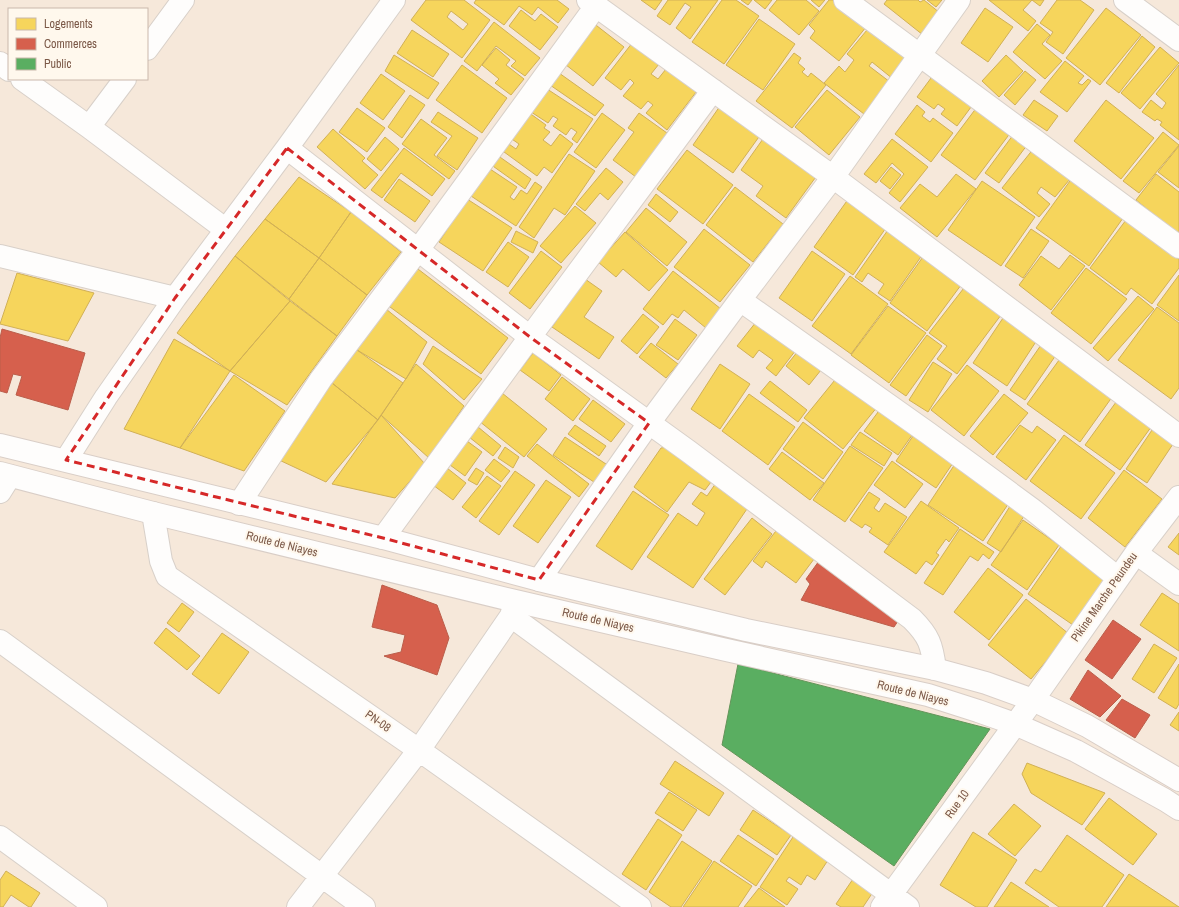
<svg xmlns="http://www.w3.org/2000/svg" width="1179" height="907" viewBox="0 0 1179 907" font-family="'Archivo Narrow',sans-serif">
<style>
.residential{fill:#f6e8da;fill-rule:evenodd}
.homes{fill:#f6d55c;stroke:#d1b056;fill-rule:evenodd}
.shops{fill:#d6604d;stroke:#bb5e4b}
.public{fill:#5aae61;stroke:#649459}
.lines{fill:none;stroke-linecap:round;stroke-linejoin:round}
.minor-casing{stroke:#d8d0c9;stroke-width:24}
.secondary-casing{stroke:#d9cec7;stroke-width:24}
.minor{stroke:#fefdfc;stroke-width:22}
.secondary{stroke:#fefdfc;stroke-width:22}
.marked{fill:none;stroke:#d62828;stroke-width:3;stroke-dasharray:8 5;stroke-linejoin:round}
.labels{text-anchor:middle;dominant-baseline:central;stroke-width:4;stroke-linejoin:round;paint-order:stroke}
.street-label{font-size:12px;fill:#7b5847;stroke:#fff8ed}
</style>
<rect width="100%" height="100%" fill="#f9f3eb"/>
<path class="residential" d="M0,0H1179V907H0ZM9,9H147V79H9Z"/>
<path class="homes" d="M426,0H464L490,20L462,58L411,20ZM451,11L468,24L463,30L447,17Z
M476,0H557L569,9L558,23L538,7L532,15L519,6L504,25L474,3Z
M641,0H662L655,10Z
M668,0H718L690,39L676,28L691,7L685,3L670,25L657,16Z
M722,0H736L759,16L724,64L692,42Z
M741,0H752L748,5Z
M754,0H772L765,9Z
M777,0H806L819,11L799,35L769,10Z
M811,0H825L819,7Z
M829,0H842L870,22L839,61L810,38L815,31L809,25Z
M887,0H918L920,2L924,0L940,13L923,35L884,4Z
M927,0H942L936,7Z
M989,0H1032L1023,10L1036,21L1028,31Z
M1032,0H1044L1040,6Z
M1057,0H1080L1094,10L1063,54L1046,42L1053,32L1040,23Z
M985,8L1013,27L988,62L961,43Z
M1106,8L1141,35L1100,85L1066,58Z
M521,10L535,21L541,14L558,27L540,50L509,26Z
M759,19L795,44L763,90L726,65Z
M494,22L540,58L525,76L511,66L516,61L496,46L477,71L464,61Z
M592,22L624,47L593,86L561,61Z
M872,24L911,55L893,79L872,62L869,66L890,82L864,114L824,83L839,66L845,72L854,60L847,54Z
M1037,24L1050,35L1042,44L1062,61L1045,79L1013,52Z
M412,30L449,54L433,77L397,53Z
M1142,36L1155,47L1119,93L1106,83Z
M636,38L663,59L651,74L658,79L670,64L700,87L667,130L646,113L653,105L648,101L641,109L623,96L634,83L630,79L621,90L605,78Z
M1160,47L1179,63L1140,109L1121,93Z
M496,48L510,60L506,65L524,79L511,95L495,83L499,79L482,65Z
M794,53L801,58L798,63L805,69L802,72L808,77L811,73L826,85L792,128L756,101Z
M394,55L439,83L428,99L385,71Z
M1006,55L1023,71L999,97L982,81Z
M1065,61L1084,76L1078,83L1082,85L1088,79L1091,81L1067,112L1040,92Z
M462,65L507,98L482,133L436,100Z
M1179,65V140L1160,125L1162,122L1157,119L1155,121L1142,112L1151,100L1162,109L1166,103L1156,94Z
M937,70L977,99L957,126L941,114L945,109L938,104L934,109L917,97Z
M1025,71L1036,80L1015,105L1004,95Z
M559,73L604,105L595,116L550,85Z
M381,74L405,91L383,120L360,103Z
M544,87L593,119L577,143L572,139L577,132L571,128L566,135L553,126L558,119L553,116L548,123L528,110Z
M827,90L860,117L829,155L795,127Z
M410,95L425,105L402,138L388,127Z
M1034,100L1058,116L1047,131L1023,115Z
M1106,100L1154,138L1121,179L1074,141Z
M917,105L925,112L922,116L930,122L933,118L953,133L931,162L895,134Z
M720,106L761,134L733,173L693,145Z
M977,107L1011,132L975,180L941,155Z
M357,108L385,128L367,152L339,132Z
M438,112L478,138L457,170L437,156L452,136L431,122Z
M528,112L546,125L544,128L550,132L543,140L551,146L560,134L573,144L552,173L544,167L537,176L500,149L506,142L516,149L519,144L509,137Z
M602,113L625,130L596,168L574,152Z
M639,113L667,133L636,177L613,160L634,132L628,128Z
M421,119L447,138L434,155L455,171L449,179L402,144Z
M333,129L365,158L362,161L378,175L365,189L317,147Z
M1016,131L1030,141L999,183L985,173Z
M1163,132L1179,145L1139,193L1123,181Z
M765,136L818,174L786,218L756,196L763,186L741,170Z
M385,137L399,149L381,171L367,159Z
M892,139L928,167L900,202L889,193L904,174L892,163L876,183L864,174Z
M1038,143L1075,173L1055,197L1041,187L1037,193L1050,204L1039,217L1002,188Z
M1179,146V188L1158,172Z
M404,148L445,179L432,196L401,173L382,198L371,190Z
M687,150L733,185L703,224L657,189Z
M569,154L595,171L565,215L554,208L534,238L519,227Z
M497,155L531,179L525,189L490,164Z
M487,167L517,187L510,197L514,200L521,190L527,194L535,182L542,187L516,226L468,194Z
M891,167L901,175L890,189L880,181Z
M606,168L623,182L608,200L600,193L585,211L576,204Z
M956,174L976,189L937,237L900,208L920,184L937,197Z
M1075,174L1128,211L1089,266L1036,228Z
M1156,174L1179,192V235L1136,200Z
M299,177L351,212L319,258L265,219Z
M399,179L430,201L415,222L384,200Z
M982,181L1035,217L1001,266L948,230Z
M735,187L783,224L753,262L706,225Z
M656,194L678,212L670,222L648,205Z
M849,198L888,225L853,275L814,247Z
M467,199L512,228L483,271L439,242Z
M575,206L596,223L561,263L540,246Z
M646,208L687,242L667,266L626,232Z
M351,212L401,252L367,295L319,258Z
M1129,216L1179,253V268L1152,304L1131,288L1126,295L1090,268Z
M265,219L319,258L289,299L235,256Z
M890,227L925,251L890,301L878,293L884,284L868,273L862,282L855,277Z
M704,229L750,265L720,302L674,267Z
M1031,229L1049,241L1023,278L1005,266Z
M516,231L538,242L533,253L511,242Z
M625,232L668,270L649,291L623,269L616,277L598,262Z
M508,242L529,257L508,287L486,272Z
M541,251L562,267L530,309L509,293Z
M812,251L845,274L812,321L779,298Z
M925,254L964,281L927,331L890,303Z
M1070,255L1085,266L1051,310L1019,285L1041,256L1059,269Z
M235,256L290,301L230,371L177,333Z
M319,258L367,295L337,336L289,299Z
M414,266L508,338L481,374L386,304Z
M1086,268L1127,299L1091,344L1051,313Z
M673,271L721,309L706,328L684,310L678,318L672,314L663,325L643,309Z
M17,273L94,293L68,341L0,324Z
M1179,275V321L1157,305Z
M850,276L888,304L851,354L812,326Z
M585,279L602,291L584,317L614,337L599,359L552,327Z
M967,284L1004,311L957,374L937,359L947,346L929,333Z
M1138,296L1154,309L1108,361L1093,348Z
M290,301L337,336L287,405L230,371Z
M381,305L427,342L406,379L352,347Z
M888,306L926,333L889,383L851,355Z
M1157,307L1179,323V388L1171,399L1118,360Z
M643,314L659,327L637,354L621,341Z
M1005,315L1039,337L1007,386L973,363Z
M760,317L799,346L776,376L766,368L773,360L759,350L753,358L737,346Z
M675,319L697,335L678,360L656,345Z
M927,335L942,346L906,396L890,385Z
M174,339L230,371L180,448L124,429Z
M651,343L678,364L666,378L639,357Z
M1041,345L1056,355L1025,400L1010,390Z
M433,346L482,379L464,400L423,364Z
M802,346L825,365L809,385L786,366Z
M357,350L403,383L378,420L332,383Z
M533,353L561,375L549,391L520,370Z
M1062,356L1115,393L1080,442L1027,404Z
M933,362L952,374L928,412L909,400Z
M416,364L464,406L429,458L381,415Z
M720,364L750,384L720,429L691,409Z
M967,365L999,391L964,436L931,410Z
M234,375L285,411L244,471L180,448Z
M839,375L878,406L843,449L804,418Z
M562,377L590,399L573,421L545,399Z
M770,381L807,410L798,422L760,393Z
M332,383L378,420L326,482L277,459Z
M502,393L547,429L524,457L479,421Z
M749,394L795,427L768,465L722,431Z
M1004,394L1028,413L993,455L970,436Z
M1119,398L1154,423L1120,470L1085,445Z
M593,400L625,424L611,442L579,419Z
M881,408L915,431L898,455L864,431Z
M381,415L425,464L395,498L332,484Z
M803,422L843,452L823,479L783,449Z
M575,425L606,446L599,456L568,434Z
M1020,425L1032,433L1037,426L1056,440L1026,480L996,457Z
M478,427L501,446L493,456L469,437Z
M1154,427L1175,441L1147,483L1126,469Z
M860,432L892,453L884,466L851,445Z
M915,433L955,460L936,488L896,461Z
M1064,435L1115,473L1081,519L1030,481Z
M565,437L609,466L597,484L553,455Z
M467,441L482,452L465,476L450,465Z
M537,444L589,484L579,497L527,456Z
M676,446L717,474L705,490L689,482L667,512L634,487L661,448Z
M850,446L883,468L845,522L813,500Z
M505,447L519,457L513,468L498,458Z
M782,452L824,483L810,500L769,469Z
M494,459L510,471L501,482L485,470Z
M892,461L923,484L905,508L874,485Z
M955,464L1011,500L983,541L928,505Z
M447,468L466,483L453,500L433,485Z
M476,468L484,473L477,485L468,480Z
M1124,470L1162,499L1125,547L1088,518Z
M515,471L535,485L499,535L479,521Z
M487,476L501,486L476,518L462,507Z
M546,480L571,497L538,543L513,526Z
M718,480L751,503L693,588L647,557L678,513L697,526L705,513L692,504L701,492L707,496Z
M633,491L669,515L632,570L596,546Z
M869,492L880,499L874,508L879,512L885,503L907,517L888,545L869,532L872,528L865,524L862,528L850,520Z
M921,501L959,528L949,542L946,539L936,553L939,555L932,565L926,561L916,574L884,552Z
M1012,503L1026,513L1001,552L987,543Z
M752,518L772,534L725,595L704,579Z
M1023,520L1059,545L1027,590L991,565Z
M782,523L820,551L796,583L766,561L762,568L753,561Z
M960,529L994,552L989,559L983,554L978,561L970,556L943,595L924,583Z
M1179,533V555L1168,547Z
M1064,542L1109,573L1073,625L1028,594Z
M988,568L1023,595L989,640L954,612Z
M1162,593L1179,604V651L1140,625Z
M1026,599L1069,634L1031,679L988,645Z
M182,603L194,612L179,632L167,623Z
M166,628L200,656L187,670L154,643Z
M222,633L249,652L219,694L192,674Z
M1154,644L1177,658L1154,693L1132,679Z
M1179,664V704L1176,709L1158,698Z
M1179,712V731L1170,725Z
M675,761L724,793L709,816L660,784Z
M1027,763L1105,793L1082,825L1031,793L1022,774Z
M669,792L697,810L683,831L655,813Z
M1109,798L1157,834L1133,865L1085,829Z
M1014,804L1041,826L1015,856L988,834Z
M753,810L791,835L777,855L740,830Z
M658,819L682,835L646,890L622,874Z
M973,832L1017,860L987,907H976L940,885Z
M795,834L830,857L815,880L807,875L801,885L789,877L786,881L798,889L787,905L760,887Z
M738,835L774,859L756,886L720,861Z
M1067,835L1124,875L1102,907H1059L1025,883L1035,869L1041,872Z
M682,841L712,861L681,907H671L649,892Z
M714,861L752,886L738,907H683Z
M6,871L40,893L31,907H29L11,895L3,907H0V880Z
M1129,874L1179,907H1106Z
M855,876L875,889L863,907H841L836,904Z
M1011,882L1049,907H994Z
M759,888L785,907H744Z"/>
<path class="shops" d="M2,329L85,353L68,410L16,395L22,376L13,374L7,393L0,391V338Z
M824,554L904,612L894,627L801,600L810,584L806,579Z
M382,585L437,605L449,638L437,675L384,656L401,652L405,635L372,627Z
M1113,620L1141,639L1112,679L1085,660Z
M1088,670L1121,696L1100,717L1070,699Z
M1122,699L1150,715L1135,738L1106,720Z"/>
<path class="public" d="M738,664L990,729L894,866L722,745Z"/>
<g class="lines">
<g class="minor-casing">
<path id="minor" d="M588,0L833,177L1179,436
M845,0L1179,247
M1125,0L1179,40
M147,49L183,0
M0,63L9,70
M22,79L89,127L225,229
M89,127L125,79
M287,148L530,337L688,451L912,619C929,636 932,645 935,669
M0,256L175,298
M740,300L928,433L1033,510L1118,578
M66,460L106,397L175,298L287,148L394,0
M0,492L10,476
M239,504L321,379L418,250L596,6
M153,513L161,561L167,576L419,750L640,907
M383,538L530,337L713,90
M1136,553L1179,584
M539,580L649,423L740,300L833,177L959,0
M511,616L908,907
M0,641L364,907
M0,837L96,907
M298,907L419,750L511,616L515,602
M882,907L1033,700L1136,553L1179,497"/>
</g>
<g class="secondary-casing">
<path id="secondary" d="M0,445L383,538L539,580L746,630L935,669L986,683L1033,700L1087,726L1179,780
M0,473L153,513L515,601L722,649L928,695L978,711L1015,724L1076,751L1165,800L1179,809"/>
</g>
<use href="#minor" class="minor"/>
<use href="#secondary" class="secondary"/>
</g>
<path class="marked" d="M287,148L530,337L649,423L539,580L383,538L66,460L175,298Z"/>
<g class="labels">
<g class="street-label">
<text transform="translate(282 544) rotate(14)">Route de Niayes</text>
<text transform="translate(1104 597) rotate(-55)">Pikine Marche Peundeu</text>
<text transform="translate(598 620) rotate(13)">Route de Niayes</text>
<text transform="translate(913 693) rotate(14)">Route de Niayes</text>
<text transform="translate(378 721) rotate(35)">PN-08</text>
<text transform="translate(957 804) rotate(-54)">Rue 10</text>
</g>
</g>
<rect x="8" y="8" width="140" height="72" fill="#fff8ed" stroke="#cab8ab"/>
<rect x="16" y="18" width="20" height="12" fill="#f6d55c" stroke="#cab8ab"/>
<text x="44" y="28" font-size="12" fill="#7b5847">Logements</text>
<rect x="16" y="38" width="20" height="12" fill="#d6604d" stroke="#cab8ab"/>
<text x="44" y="48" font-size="12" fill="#7b5847">Commerces</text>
<rect x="16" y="58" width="20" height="12" fill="#5aae61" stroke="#cab8ab"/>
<text x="44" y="68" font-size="12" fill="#7b5847">Public</text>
</svg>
